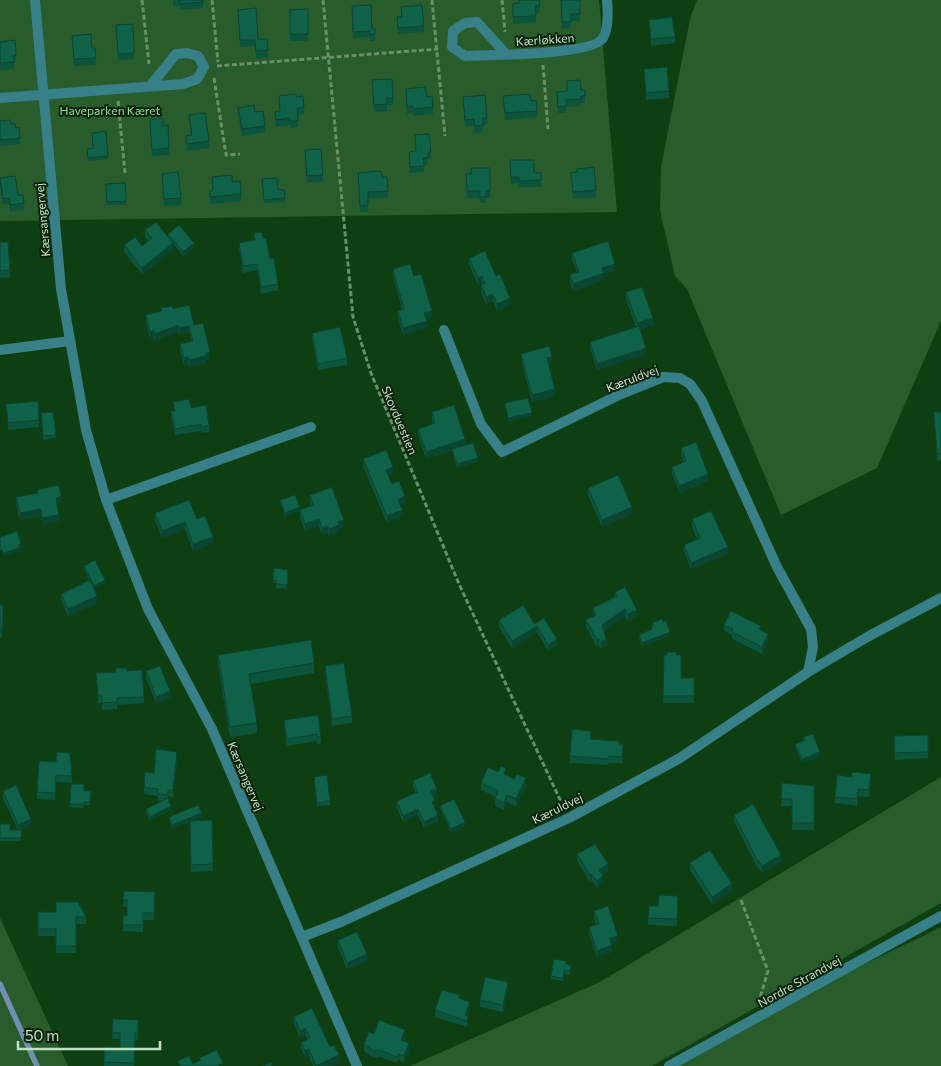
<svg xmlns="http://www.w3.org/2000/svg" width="941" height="1066" viewBox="0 0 941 1066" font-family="Commissioner,sans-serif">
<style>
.green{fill:#285c2c}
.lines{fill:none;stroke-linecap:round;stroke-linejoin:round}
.stream{stroke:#728eb0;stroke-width:5.5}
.path{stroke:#678f69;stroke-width:3;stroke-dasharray:5 2.5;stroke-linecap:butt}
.street{stroke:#388088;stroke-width:10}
.wall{fill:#0d543d}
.shaded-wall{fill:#0a4532}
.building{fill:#0f6247;stroke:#0a4532}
.labels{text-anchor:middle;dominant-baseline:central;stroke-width:4;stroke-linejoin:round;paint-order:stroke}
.street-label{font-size:12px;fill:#c2e1c1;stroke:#08220a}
.park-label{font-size:12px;fill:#8edc90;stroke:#08220a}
</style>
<rect width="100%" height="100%" fill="#0e3f13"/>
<path class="green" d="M0,0H599L617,212L0,221Z
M697,0H941V321L877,468L781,515L687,289L675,276L660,210L661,167L690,19Z
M941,777V903L652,1066H410L600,982Z
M0,918L68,1066H0Z
M941,927V1066H679L830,981Z"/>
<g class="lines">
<path class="stream" d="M0,984L37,1066"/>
<path class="path" d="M142,0L149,64
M212,0L218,62
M323,0L353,317L371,373L459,584L563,806
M432,0L445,136
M502,0L505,32
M543,65L548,129
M217,66L438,49
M214,78L226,155L240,154
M118,101L125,173
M741,900L768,971L759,1001"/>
<path class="street" d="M35,0L61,289L86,430L106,500L148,609L212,729L357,1066
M506,54L477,22L465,23L453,31L452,47L465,56C488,55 594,55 603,38C609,28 608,11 607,0
M0,98L183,84L197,79L204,67L198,56L187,53L176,54L151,85
M0,350L70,341
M106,500L311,427
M808,672L869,636L941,598
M302,937L343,921L569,818L680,758L808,672L813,647L811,629L777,567L702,401L690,384L680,378L663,377L621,394L502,452L481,424L444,330
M669,1066L941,916"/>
</g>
<path class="wall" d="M173,0H203V8L180,10V6L173,7Z
M539,0L540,13H536V22L513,24V4Z
M561,0H580V21H571V28L562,29Z
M401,7L424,26V32L398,34L397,17H401Z
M308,9V41H290V10Z
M238,10L258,39L268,50V57L256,58L255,46L240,47Z
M352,12L372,29H375V41H370V37L353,38Z
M649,20L675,37V43L651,46Z
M116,25L134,53V59L118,60Z
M72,36L92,48H95L96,65L74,66Z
M0,42L16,55V62H14V69L0,70Z
M644,69L669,91V98L646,100Z
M372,80L393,98V105H387V111L374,112Z
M567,81L581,90L585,96V103H581V106L566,107V113H558L557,92L567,91Z
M406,89L427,97L433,107V114L413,116V113L407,114Z
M279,96L296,97L304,107V114L297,115L298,127L290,128V125L276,127L275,112L280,111Z
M503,96L531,101L537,111V117L505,120Z
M463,97L487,118V124L483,125V132L475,133L474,126H465Z
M238,108L265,126V132L242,136L238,114Z
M189,115L209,141V148L187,151L186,136L191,135Z
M150,120L163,126L169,148V155L152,156Z
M0,121L11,124L16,128L20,138V144L0,146Z
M415,135L431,152V158L428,159V164L424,165V172L410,173L409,152L416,151Z
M93,148L108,156V159L88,161L87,152Z
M305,150L323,175V181L307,183Z
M510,160L534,173H541V187H519V183L511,184Z
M577,172L596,190V197L573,199L571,173Z
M358,173L382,177L388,191V197L368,199V212H360Z
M162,174L181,198V205L164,206Z
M466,174L490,191V198H486V203H480V198H467Z
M212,177L232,182L241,194V201L210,204V191L212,190Z
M0,178L18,195L24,203V210L10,212L9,204L3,205L0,185Z
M262,179L278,190H284L285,202L264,203Z
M125,183L126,205H107L106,184Z
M145,230L168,237V234L194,247L183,256L173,243V250L142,274L124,252V245L142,246L148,241L145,237Z
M254,233L263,238L278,284V290L261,294L257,270L243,273L239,249V243L254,240Z
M0,242L10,270V277L0,278Z
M572,253L615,270L604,274V280L573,291L570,281V274L577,272L572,260Z
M469,258L496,276L510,305L497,311L493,301L486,304L481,292V285L483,284L482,283L478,285L469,264Z
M393,269L414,276L432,318L426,320L427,328L403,335L398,317V311L402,309L393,276Z
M626,292L653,325L640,329L646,354L597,370L590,348V342L636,327L626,299Z
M161,308L173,309L194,325L210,359L206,360V363L189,367L188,364L184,365L180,351V344L192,341L189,332L179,335L178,332L155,341L154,338H150L146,322V315L161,311Z
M312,333L347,358V365L318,370L312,340Z
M521,354L552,363L548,364L555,396L532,402L521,360Z
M173,402L191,408L209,425V432L201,433V431L175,435L171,418V411H174Z
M6,404L39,420V427L8,430Z
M432,412L465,445L478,461L457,468L452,450L426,459L418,435V429L433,424L432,419Z
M934,412H941V460L937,461Z
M41,413L56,435V438L43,440Z
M681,448L708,481L679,493L672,473V467L683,462L681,455Z
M363,459L393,474L389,476L392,484L405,503L400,504L402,516L387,523L363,466Z
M588,488L632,514L602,527L588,495Z
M37,490L61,503L57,504L59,521L42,525L41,516L20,520L16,504V497L37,493Z
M310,495L344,527L339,528V532L329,536L328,533L322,535L319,526L305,531L300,517V510L311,506L310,502Z
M280,500L300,511L285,516L280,503Z
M155,513L197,519L213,543L193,551L185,529L162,538L155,520Z
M692,519L728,554L691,569L684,551V545L697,539L692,526Z
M84,566L105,583L94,589L97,603L68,616L61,600V594L89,580L84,569Z
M288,573L287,589L276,588V583H273V580Z
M615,592L637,616L628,621L625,616L604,631L606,646L601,649L599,646L597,647L586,627V620L594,616L593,608L615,597Z
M0,605H3L2,638L0,637Z
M499,620L534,624L557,646L548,651L537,632L512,648L499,627Z
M652,623L670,635L642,647L639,638V635L651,629Z
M724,625L761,630L768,641L762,654L732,639V635L724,631Z
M218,655L314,663V673L251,684L257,723V733L230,737L218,665Z
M664,655H676L681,678H694V703H663Z
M325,666L352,716V723L332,726L325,672Z
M127,671L144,697V703L117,705V709L102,710V703H98L96,673Z
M146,671L170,698L156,703L146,678Z
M284,720L321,737V743L317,744V741L287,746L284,726Z
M928,735V758L895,760L894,736Z
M803,737L820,756L802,763L795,747V744L803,741Z
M591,739L619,744L623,751L622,763H609L608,765L570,763V756Z
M177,758L173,797L168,796V799L171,810L150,820L146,813V809L162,801H158V796L144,794V787L154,773Z
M56,762L72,776V783L56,782L55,800L37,799V792Z
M506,775L526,785L516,806L507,802L504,810L495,806V799L496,797L481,790V783Z
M314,777L330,801V805L317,806Z
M413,781L437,795L433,797L438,822L424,828L418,815L403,822L397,808V801L416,793L413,787Z
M871,781L869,797L858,796L857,806L835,803V797Z
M782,783L814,786V830H792V806H781Z
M71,784L84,791H91L90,805H84L83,808L70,807Z
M3,791L31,825L21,830V841H0V824L10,830H18L3,798Z
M440,806L465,826L451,832L440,809Z
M734,815L781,862L762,873L759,868L758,869L734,821Z
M169,817H202L191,821L212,820L213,871L191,872L190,821L172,828L169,820Z
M577,854L608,871L602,875L603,883L597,887L592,881L590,882L577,861Z
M690,863L732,891L712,904L690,870Z
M124,891L155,892L154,920H143V932L123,931V916H127V907H123Z
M678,896L677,926L648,925L649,906H658Z
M594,911L618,942L612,944V952L597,957L589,934V927L596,925L594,917Z
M38,912L86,917V924H76V953H56V936H38Z
M338,940L367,961L347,969L338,947Z
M566,964L571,968L570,975L564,974L563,981L551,979V976Z
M508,988L503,1012L480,1007V1000Z
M460,999L470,1008L467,1015L468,1022L467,1027L435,1017V1010Z
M294,1017L330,1047L339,1062L331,1066H313L309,1056L305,1057L301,1049V1042L307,1039L305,1035L300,1037L294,1024Z
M113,1019L138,1020V1040H135L134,1066H104V1047L120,1048V1039H112Z
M374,1034L405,1036L404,1041L409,1050L404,1062L398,1060L397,1063L380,1057L374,1058L364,1051V1044Z"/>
<path class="shaded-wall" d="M173,243V250L142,274V268Z
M194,243V247L183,256V252Z
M615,264V270L604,274V280L573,291V284L602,268Z
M482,276V283L478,285V278Z
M493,294V301L486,304V297Z
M510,298V305L497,311V304Z
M432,311V318L424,320V313Z
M653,318V325L637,330V323Z
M427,321V328L403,335V328Z
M178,325V332L155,341V334Z
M189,326V332L179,335V328Z
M154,331V338H150V332Z
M646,348V354L597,370V364Z
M210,352V359L206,360V363L189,367V360Z
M188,357V364L184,365V358Z
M552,357V363L547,365V358Z
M555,389V396L532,402V395Z
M532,413V416L508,422V418Z
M465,439V446L426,459V452Z
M478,458V461L457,468V464Z
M393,467V474L386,477V470Z
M708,474V481L679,493V486Z
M61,496V503L56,504V498Z
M405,496V503L398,505V499Z
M300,507V511L285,516V513Z
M632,507V514L602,527V520Z
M41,509V516L20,520V513Z
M402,510V516L387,523V516Z
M59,515V521L42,525V518Z
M319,519V526L305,531V524Z
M344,520V527L339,528V532L329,536V529L338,522Z
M185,522V529L162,538V531Z
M328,526V533L322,535V528Z
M213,537V543L193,551V544Z
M21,544V548H19V551L3,556V553Z
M728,547V554L691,569V563Z
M105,580V583L94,589V586Z
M97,596V603L68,616V609Z
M625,609V616L602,632V625Z
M637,610V616L628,621V614Z
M537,626V632L512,648V641Z
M670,632V635L642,647V643Z
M768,634V641L762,654V647Z
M557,639V646L548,651V645Z
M599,639V646L597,647V640Z
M606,639V646L601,649V642Z
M170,691V698L156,703V697Z
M177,752V758L173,797V790Z
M820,752V756L802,763V759Z
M526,778V785L516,806V799Z
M437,789V795L431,798V791Z
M507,795V802L504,810V803Z
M171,806V810L150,820V817Z
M418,809V815L403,822V816Z
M202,813V817L172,828V825Z
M438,815V822L424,828V822Z
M31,819V825L18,831V825Z
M465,822V826L451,832V829Z
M781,855V862L762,873V866Z
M759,861V868L758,869V862Z
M608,864V871L599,876V870Z
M592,874V881L590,882V875Z
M603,876V883L597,887V881Z
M732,884V891L712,904V897Z
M618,936V942L610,945V938Z
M612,945V952L597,957V951Z
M367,954V961L347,969V963Z
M508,982V988L503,1012V1005Z
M470,1002V1008L465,1021V1015Z
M468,1016V1022L467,1027V1021Z
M305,1028V1035L300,1037V1031Z
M405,1030V1036L401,1047V1040Z
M409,1043V1050L404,1062V1056Z
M309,1049V1056L305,1057V1051Z
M339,1055V1062L331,1066H316Z"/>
<path class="building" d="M180,0H203V2L180,4Z
M519,0H539L540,6H535L536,16L513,17V4L519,3Z
M561,0H580V14H571V22H562Z
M371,5L372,29H375V34H370V31L353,32L352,6Z
M422,5L424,26L398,28L397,17H402L401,7Z
M256,8L258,39H267L268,50L256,51L255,40H240L238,10Z
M308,9V34H290V10Z
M672,17L675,37L651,39L649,20Z
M133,24L134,53L118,54L116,25Z
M91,34L92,48H95L96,58L74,59L72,36Z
M15,40L16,55L13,56L14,62L0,63V42Z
M667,67L669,91L646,93L644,69Z
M392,79L393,98H386L387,104L374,105L372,80Z
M580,80L581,90H585V96H581V99L566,100V106L558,107L557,92L567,91V81Z
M425,87L427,97L432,96L433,107L413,109V106L407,107L406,89Z
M296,94V97L303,96L304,107L297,108L298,121H290V118L276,120L275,112L280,111L279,96Z
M530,94L531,101L536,100L537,111L505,113L503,96Z
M485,95L487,118H483V125L475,126L474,119L465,120L463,97Z
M254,105L255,112L263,111L265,126L242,129L238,108Z
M205,113L209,141L187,144L186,136L192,135L189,115Z
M163,118V126L168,125L169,148L152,150L150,120Z
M10,120L11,124H15L16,128L19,127L20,138L0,140V121Z
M106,131L108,156L88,158L87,149L93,148L92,133Z
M429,134L431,152H428V158H423L424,166L410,167L409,152L416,151L415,135Z
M321,149L323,175L307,176L305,150Z
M510,160H534V173H541V180L519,181V177H511Z
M594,167L596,190L573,192L571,173L577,172V169Z
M471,168H490V191H486V197H480V191H467L466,174H471Z
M381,171L382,177H387L388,191L368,192V205L360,206L358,173Z
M178,172L181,198L164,199L162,174Z
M232,175V182L240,181L241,194L210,197V191L213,190L212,177Z
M15,176L18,195H23L24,203L10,205L9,198L3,199L0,178Z
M277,178L278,190H284L285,198L264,200L262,179Z
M125,183L126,201L107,202L106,184Z
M156,222L173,243L142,268L124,245L135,237L142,246L152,238L145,230Z
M179,225L194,243L183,252L168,234Z
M262,232L263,238H266L270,259L274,258L278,284L261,287L257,264L243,266L239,243L255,240L254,233Z
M608,241L615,264L602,268L604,273L573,284L570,274L579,272L572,253Z
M0,242H8L10,270L0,271Z
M485,251L496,276L500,274L510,298L497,304L493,294L486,297L481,285L485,283L482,276L478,278L469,258Z
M410,264L414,276L421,274L432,311L424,313L427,321L403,328L398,311L404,309L393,269Z
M642,287L653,318L637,323L626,292Z
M189,305L194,325L203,323L210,352L206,353V356L189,360L188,357L184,358L180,344L193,341L189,326L179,328L178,325L155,334L154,331L150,332L146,315L162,311L161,308L172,306L173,309Z
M639,326L646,348L597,364L590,342Z
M340,327L347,358L318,364L312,333Z
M549,346L552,357L547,358L555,389L532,395L521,354Z
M528,398L532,413L508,418L505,403Z
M189,399L191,408L206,405L209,425L201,427V424L175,429L171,411H175L173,402Z
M38,401L39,420L8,423L6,404Z
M454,405L465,439L426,452L418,429L435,423L432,412Z
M53,412L56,435L43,436L41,413Z
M934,412H941V454H937Z
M696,442L708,474L679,486L672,467L686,461L681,448Z
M473,443L478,458L457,464L452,449Z
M386,450L393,467L386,470L392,484L399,481L405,496L398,499L402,510L387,516L363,459Z
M618,475L632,507L602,520L588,488Z
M59,485L61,496L56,498L59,515L42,518L41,509L20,513L16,497L38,493L37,490Z
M332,487L344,520L338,522L339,525L329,529L328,526L322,528L319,519L305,524L300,510L313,505L310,495Z
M295,495L300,507L285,513L280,500Z
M189,500L197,519L205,516L213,537L193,544L185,522L162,531L155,513Z
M711,511L728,547L691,563L684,545L700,538L692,519Z
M17,531L21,544L19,545V548L3,553L2,550L0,551V537Z
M95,560L105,580L94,586L84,566Z
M274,568L288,570L287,585L276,584V580H273Z
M90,580L97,596L68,609L61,594Z
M625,587L637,610L628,614L625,609L602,625L606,639L601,642L599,639L597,640L586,620L596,615L593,608L617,596L615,592Z
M0,605H3L2,631H0Z
M523,605L534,624L544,618L557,639L548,645L537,626L512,641L499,620Z
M731,611L761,626L759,629L768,634L762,647L732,632L733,629L724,625Z
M662,619L663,622L666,621L670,632L642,643L639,635L652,629L651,626H654L652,623Z
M311,640L314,663L249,674L257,723L230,727L218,655Z
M667,652H676V655H681V678H694V696H663L664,655H667Z
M344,663L352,716L332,719L325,666Z
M160,666L170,691L156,697L146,671Z
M116,668H127V671L142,670L144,697L117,698V702L102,703V696H98L96,673L116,672Z
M318,715L321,737H317V734L287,739L284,720Z
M572,729L591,731L590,739L619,741V744H623L622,757L609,756L608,759L570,756Z
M813,734L820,752L802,759L795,744L805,740L803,737Z
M928,735V752L895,753L894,736Z
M156,749L177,752L173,790H168V795L158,794V789L144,787L145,772L154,773Z
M57,752L70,753L72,776L56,775L55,793L37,792L39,761L56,762Z
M501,766L506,768L504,774L514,779L517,774L526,778L516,799L507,795L504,803L495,799L498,791L481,783L488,767L498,772Z
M852,772L871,774L869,790L858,789L857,799L835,797L837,775L852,777Z
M430,773L437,789L431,791L435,801L432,802L438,815L424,822L418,809L403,816L397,801L418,792L413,781Z
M327,775L330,801L317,803L314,777Z
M782,783L814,786V823H792V799H781Z
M71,784H84V791H91L90,802H84L83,804H70Z
M16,785L31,819L18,825L3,791Z
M168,798L171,806L150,817L146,809Z
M454,799L465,822L451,829L440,806Z
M753,804L781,855L762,866L759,861L758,862L734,815Z
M198,805L202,813L172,825L169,817Z
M212,820L213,864L191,865L190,821Z
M0,824H10V830H22L21,838H0Z
M595,844L608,864L599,870L603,876L597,881L592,874L590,875L577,854Z
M710,850L732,884L712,897L690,863Z
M124,891L155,892L154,913H143V925H123V916H127V900H123Z
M659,895L678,896L677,919L648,918L649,906H658Z
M56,902H78L86,917H76V946H56V929H38V912H56Z
M608,906L618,936L610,938L612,945L597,951L589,927L599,924L594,911Z
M357,932L367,954L347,963L338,940Z
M554,959L566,961L565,964L571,965L570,971L564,970L563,978L551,976Z
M485,977L508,982L503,1005L480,1000Z
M442,990L460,995L459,998L470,1002L465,1015L468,1016L467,1021L435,1010Z
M312,1008L330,1047L334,1045L339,1055L316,1066L309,1049L305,1051L301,1042L310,1038L305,1028L300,1031L294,1017Z
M113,1019L138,1020V1033H135L134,1063L104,1062V1047L120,1048V1033L112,1032Z
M379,1020L405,1030L401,1040L409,1043L404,1056L398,1054L397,1057L380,1050L374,1051L364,1044L369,1032L374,1034Z
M217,1050L223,1063L219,1065V1066H180L178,1061L189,1056L193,1064L201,1060L199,1058Z
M271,1062L272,1066H263Z"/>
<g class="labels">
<g class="street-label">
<text transform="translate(545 39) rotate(-4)">Kærløkken</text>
<text transform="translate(42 220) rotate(-95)">Kærsangervej</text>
<text transform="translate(632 378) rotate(-21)">Kæruldvej</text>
<text transform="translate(400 420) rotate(67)">Skovduestien</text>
<text transform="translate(246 776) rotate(67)">Kærsangervej</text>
<text transform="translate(557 808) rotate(-26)">Kæruldvej</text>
<text transform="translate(799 981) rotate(-29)">Nordre Strandvej</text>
</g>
<g class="park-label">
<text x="110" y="110">Haveparken Kæret</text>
</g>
</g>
<path d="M18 1041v8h142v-8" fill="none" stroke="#c2e1c1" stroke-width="2.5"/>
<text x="25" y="1041" font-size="15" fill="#c2e1c1" stroke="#08220a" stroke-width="4" paint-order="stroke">50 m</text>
</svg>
